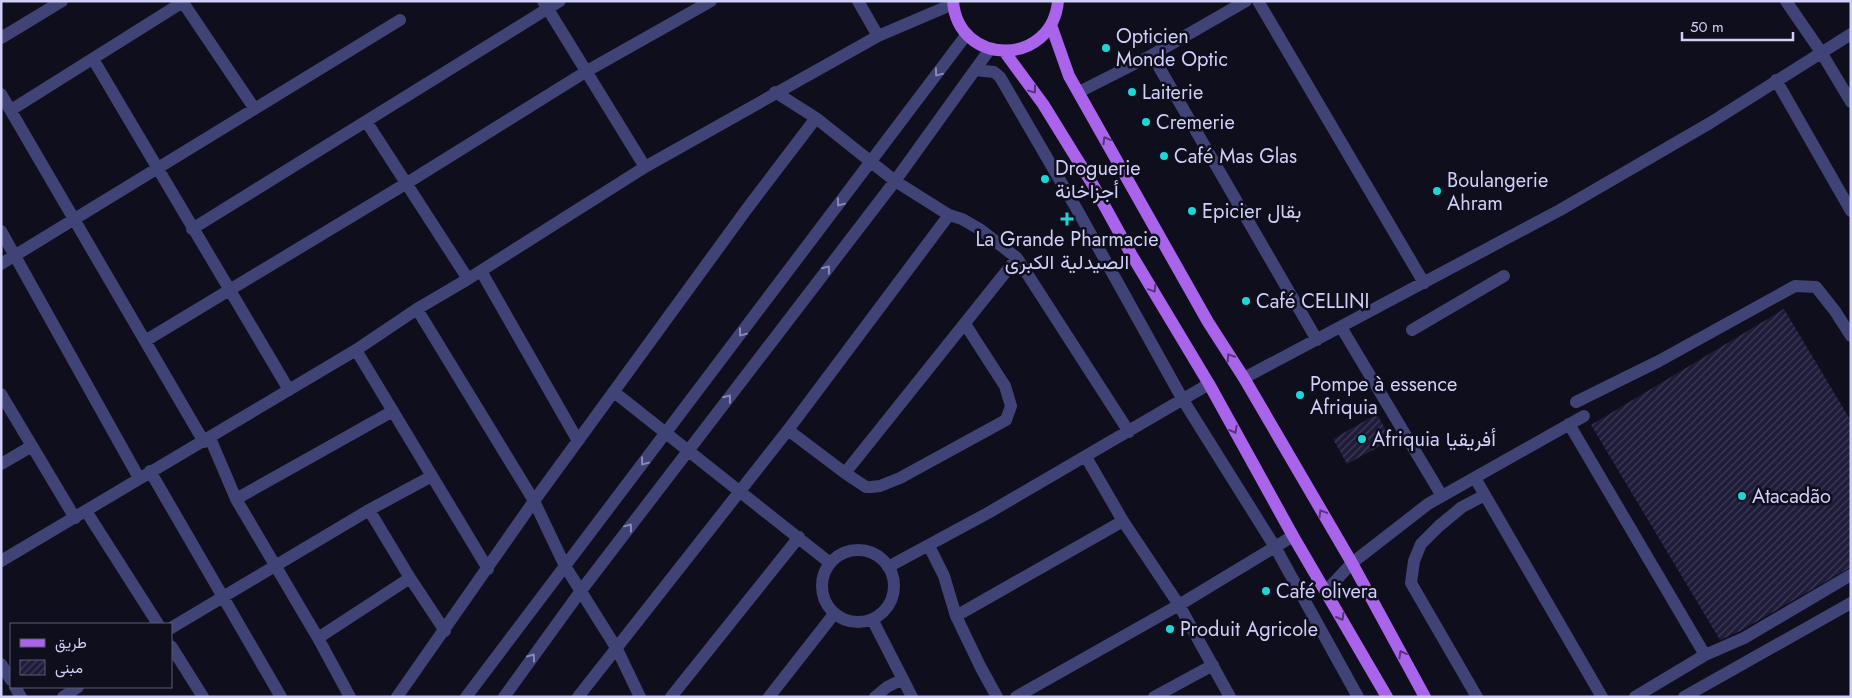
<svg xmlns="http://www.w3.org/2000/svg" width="1852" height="698" viewBox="0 0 1852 698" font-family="Jost,Vazirmatn,sans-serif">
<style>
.building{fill:url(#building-hatch)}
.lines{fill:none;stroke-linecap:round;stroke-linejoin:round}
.minor{stroke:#3f4375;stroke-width:12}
.major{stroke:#a964eb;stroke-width:12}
.oneway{stroke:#8789b7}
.oneway2{stroke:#543579}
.poi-dot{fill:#1cd7d5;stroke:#0f0e1c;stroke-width:2}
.labels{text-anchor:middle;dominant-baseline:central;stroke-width:5;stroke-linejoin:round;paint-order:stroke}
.poi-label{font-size:20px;fill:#cfcff9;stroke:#0f0e1c;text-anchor:start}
</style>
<defs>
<pattern id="building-hatch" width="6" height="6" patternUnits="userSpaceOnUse" patternTransform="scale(1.25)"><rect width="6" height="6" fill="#1f1c3a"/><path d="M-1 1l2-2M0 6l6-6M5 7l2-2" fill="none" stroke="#3e3c57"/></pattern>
</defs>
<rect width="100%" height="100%" fill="#0f0e1c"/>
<path class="building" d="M1784,309L1851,421V567L1740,631L1720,640L1591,425Z
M1377,414L1391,440L1347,464L1333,439Z"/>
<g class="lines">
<path class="minor" d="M182,1L254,108
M543,1L645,167
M858,1L878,36
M1258,1L1424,283
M1786,1L1821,52L1851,102
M1,38L62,1
M1152,55L1317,340
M93,59L289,390
M975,70L994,72L1000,77L1079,213L1183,400L1275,547L1358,697
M1776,80L1851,211
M775,92L816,118L895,181L949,215L962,219L981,230L1017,258L1129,432
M1079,92L1152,55L1246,1
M1,94L204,442
M11,110L183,2
M366,121L468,279
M192,229L560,1
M1,231L139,478
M1,264L400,20
M481,271L578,441
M417,309L534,501L565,566L617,649L640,697
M1341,327L1442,496
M1412,330L1504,276
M145,341L407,183L587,71L711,1
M356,350L488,569
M1244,378L1560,210L1710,123L1851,34
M614,392L830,563
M1,394L75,518
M1576,402L1659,361L1795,286L1816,287L1835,311L1851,336
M1569,424L1705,655
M788,430L845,473L866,487H871L880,486L900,478L1006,420L1011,406L1005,386L965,324
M210,438L236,499L318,638L350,697
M1086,457L1123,521L1179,605L1230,697
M1,464L32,446
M150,471L281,697
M845,473L1017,258
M1475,478L1602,697
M236,499L393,411
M369,510L410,578L445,631
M86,511L158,624
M929,546L944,576L956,616L981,668L997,697
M822 586a36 36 0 1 1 72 0a36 36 0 1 1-72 0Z
M1,561L356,350L417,309L468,279L645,167L878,36L953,4
M888,567L988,513L1209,384
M1326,591L1352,563L1428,504L1584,416
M956,616L1123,521
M872,619L912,697
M171,628L369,510L432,476
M318,638L410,578
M171,646L203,697
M1,664L11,680
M15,687L21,697
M63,697L78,687
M397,697L534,501L749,206L816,118
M466,697L967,34
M504,697L580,592L895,181L990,49
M578,697L788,430L949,215
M671,697L799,537
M769,697L834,614
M875,697L887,687L903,679
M1016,697L1179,605L1293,536
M1154,697L1213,665
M1477,697L1411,583L1414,561L1421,544L1439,526L1462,507L1485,495
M1635,697L1705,655L1744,638L1851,575
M1684,697L1851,603"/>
<path class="major" d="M953,1C958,67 1052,67 1058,1
M1051,25L1069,76L1208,322L1244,378L1352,563L1425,697
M1004,51L1043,104L1093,185L1131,254L1209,384L1293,536L1387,697"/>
</g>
<defs><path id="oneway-chevron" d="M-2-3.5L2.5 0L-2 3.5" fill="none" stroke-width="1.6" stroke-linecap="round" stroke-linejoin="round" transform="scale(1.25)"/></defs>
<g class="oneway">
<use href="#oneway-chevron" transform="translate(938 73) rotate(127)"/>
<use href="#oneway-chevron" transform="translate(840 203) rotate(127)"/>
<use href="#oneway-chevron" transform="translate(827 269) rotate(-52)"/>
<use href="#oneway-chevron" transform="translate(742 333) rotate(127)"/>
<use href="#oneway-chevron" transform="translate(728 398) rotate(-52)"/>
<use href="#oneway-chevron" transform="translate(644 462) rotate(127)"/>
<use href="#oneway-chevron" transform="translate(629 527) rotate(-53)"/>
<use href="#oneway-chevron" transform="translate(532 657) rotate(-54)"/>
</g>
<g class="oneway2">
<use href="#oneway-chevron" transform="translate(1033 90) rotate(53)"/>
<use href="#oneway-chevron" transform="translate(1106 140) rotate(-119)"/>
<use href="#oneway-chevron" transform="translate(1153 289) rotate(59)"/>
<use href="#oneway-chevron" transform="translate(1230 357) rotate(-122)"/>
<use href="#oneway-chevron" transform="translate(1234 430) rotate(61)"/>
<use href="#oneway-chevron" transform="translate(1322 513) rotate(-121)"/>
<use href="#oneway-chevron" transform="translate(1341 617) rotate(60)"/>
<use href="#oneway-chevron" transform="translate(1402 654) rotate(-119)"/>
</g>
<g class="poi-dot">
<circle cx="1106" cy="48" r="5"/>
<circle cx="1132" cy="92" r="5"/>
<circle cx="1146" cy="122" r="5"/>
<circle cx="1164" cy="156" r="5"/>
<circle cx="1045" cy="179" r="5"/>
<circle cx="1437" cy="191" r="5"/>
<circle cx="1192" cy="211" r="5"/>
<path d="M1064.5 211.5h5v5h5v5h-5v5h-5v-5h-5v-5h5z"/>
<circle cx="1246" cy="301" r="5"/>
<circle cx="1300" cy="395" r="5"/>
<circle cx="1362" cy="439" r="5"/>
<circle cx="1742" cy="496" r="5"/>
<circle cx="1266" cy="591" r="5"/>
<circle cx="1170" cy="629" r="5"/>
</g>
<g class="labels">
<g class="poi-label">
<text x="1116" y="36">Opticien<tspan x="1116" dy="23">Monde Optic</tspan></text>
<text x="1142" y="92">Laiterie</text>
<text x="1156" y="122">Cremerie</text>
<text x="1174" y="156">Café Mas Glas</text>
<text x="1055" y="168">Droguerie<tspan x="1055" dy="23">أجزاخانة</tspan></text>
<text x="1447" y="180">Boulangerie<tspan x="1447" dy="23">Ahram</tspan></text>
<text x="1202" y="211">Epicier بقال</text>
<text x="1067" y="239" text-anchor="middle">La Grande Pharmacie<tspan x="1067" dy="23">الصيدلية الكبرى</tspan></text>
<text x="1256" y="301">Café CELLINI</text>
<text x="1310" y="384">Pompe à essence<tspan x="1310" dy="23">Afriquia</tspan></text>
<text x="1372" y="439">Afriquia أفريقيا</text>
<text x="1752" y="496">Atacadão</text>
<text x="1276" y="591">Café olivera</text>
<text x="1180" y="629">Produit Agricole</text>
</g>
</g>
<rect width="1852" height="698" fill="none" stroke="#cfcff9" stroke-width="5"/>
<rect x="10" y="623" width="162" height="65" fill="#0f0e1c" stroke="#5c5b74"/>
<rect x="20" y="639" width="25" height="8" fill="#a964eb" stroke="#5c5b74"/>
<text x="55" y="648" font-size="15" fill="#cfcff9">طريق</text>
<rect x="20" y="660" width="25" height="15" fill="url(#building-hatch)" stroke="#5c5b74"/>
<text x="55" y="673" font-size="15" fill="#cfcff9">مبنى</text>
<path d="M1682 32v8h111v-8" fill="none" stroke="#cfcff9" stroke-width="2.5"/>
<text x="1690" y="32" font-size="15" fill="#cfcff9" stroke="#0f0e1c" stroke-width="4" paint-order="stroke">50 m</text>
</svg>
